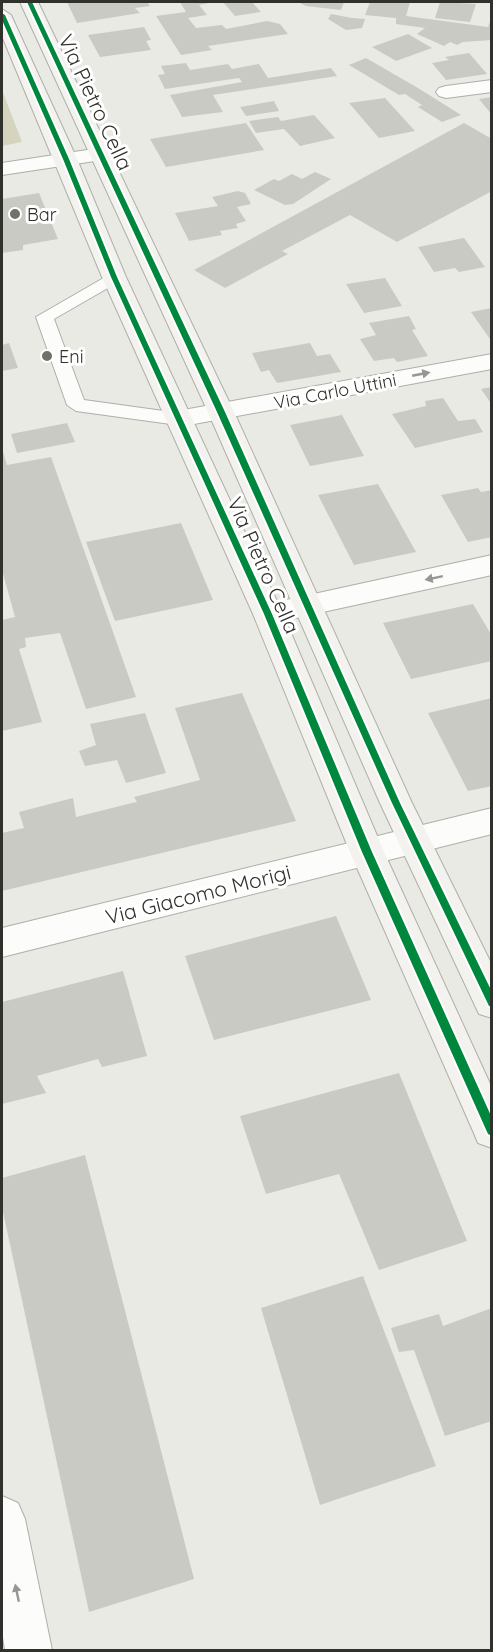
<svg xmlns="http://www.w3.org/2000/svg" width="493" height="1652" viewBox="0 0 493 1652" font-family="Quicksand,sans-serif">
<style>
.green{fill:#d5d4bf}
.building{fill:#cacac5}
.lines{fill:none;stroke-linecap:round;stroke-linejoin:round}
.lane-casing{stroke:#aeaeaa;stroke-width:2}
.street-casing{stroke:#aeaeaa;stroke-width:2}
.secondary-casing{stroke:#aeaeaa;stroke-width:2}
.lane{fill:#fcfcfb;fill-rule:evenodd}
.street{fill:#fcfcfb;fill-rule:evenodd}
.secondary{fill:#f3f2ee;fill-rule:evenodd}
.cycleway-casing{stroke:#fff;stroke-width:4}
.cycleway{fill:#00873e;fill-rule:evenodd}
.oneway{fill:#969694}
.poi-dot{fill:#71716c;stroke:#fff;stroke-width:2}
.labels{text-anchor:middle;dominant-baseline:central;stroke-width:6;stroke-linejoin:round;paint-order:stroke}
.far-poi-label{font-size:18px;fill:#30302c;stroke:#fff;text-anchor:start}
.far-street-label{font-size:18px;fill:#30302c;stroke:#fff}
.street-label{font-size:21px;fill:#30302c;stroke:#fff}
</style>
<rect width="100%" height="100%" fill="#eaeae4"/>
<path class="green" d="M2,90L22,142L2,146Z"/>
<path class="building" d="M67,2H147L150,6L135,8L140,13L77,23Z
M180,2H215L199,5L207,15L188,18L196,28L222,25L226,29L267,21L280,24L288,34L208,46L212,50L181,55L156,16L186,12Z
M223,2H252L261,12L235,16Z
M298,2H344L341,10L306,6Z
M370,2H410L406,16L488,27L492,16V40L463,42L457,45L450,42L444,46L417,34L425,28L396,24V18L365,15Z
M440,2L476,4L470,22L435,18Z
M331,14L352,18L365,19L362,28L346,30L328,19Z
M144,27L151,40L146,41L151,50L100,57L88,35Z
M408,34L432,48L396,61L372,47Z
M469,53L487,74L446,80L432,63L449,60L445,57Z
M366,58L418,88L461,115L442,122L418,107L422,105L405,94L399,95L349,65Z
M186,63L190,70L228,64L232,69L259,64L268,78L331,68L337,76L213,95L223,112L182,117L170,95L242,82L239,78L165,89L158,75L165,74L161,66Z
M492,97V115L479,99Z
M385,98L415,131L379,138L349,103Z
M274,101L279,111L246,116L240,107Z
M314,115L335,138L300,146L284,129L256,133L249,121L278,117L281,121Z
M246,123L264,150L166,167L150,139Z
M464,123L492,139V191L397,242L350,215L282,251L288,254L225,288L194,270Z
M315,172L331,179L293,204L285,205L254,190L274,179L279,181L292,174L302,179Z
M238,191L245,193L251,204L237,207L246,221L236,224L238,228L220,231L222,235L189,241L175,213L218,206L212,197Z
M39,193L58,239L23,245V250L2,253V199Z
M464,238L485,267L459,272L455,268L434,272L418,247Z
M385,278L402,306L364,313L346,284Z
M492,308V342L471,312Z
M409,316L416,329L412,330L428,356L397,362L394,358L374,361L360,339L376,335L369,323Z
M9,343L18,368L2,371V345Z
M310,343L317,356L330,354L341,372L277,383L269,370L261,372L252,353Z
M492,387V405L481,389Z
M443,398L458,421L475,419L483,432L415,448L392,414L426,406L425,401Z
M342,415L364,456L310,466L290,425Z
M67,423L75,442L17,453L11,434Z
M2,448L7,465L51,457L136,697L86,709L60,633L25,638L26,647L19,649L42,722L2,731V620L15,617L2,570Z
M378,484L416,552L354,565L318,495Z
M478,488L481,492L492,490V537L468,542L441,495Z
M181,523L213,600L115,621L86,542Z
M473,604L492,636V661L411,679L383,623Z
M242,693L296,821L2,891V833L24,828L19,812L73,798L76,817L132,803L137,802L134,797L200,780L175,708Z
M492,698V786L468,791L428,713Z
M145,713L166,773L126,783L117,760L85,766L79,751L96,745L90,724Z
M336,916L371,1000L214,1040L185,956Z
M123,971L147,1056L102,1067L98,1059L37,1076L46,1093L2,1104V1002Z
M399,1073L467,1241L379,1270L339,1174L266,1194L240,1116Z
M85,1155L194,1579L89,1612L2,1207V1178Z
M363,1276L436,1466L320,1505L261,1308Z
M492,1308V1421L445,1436L414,1350L399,1352L391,1328L439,1314L443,1326Z"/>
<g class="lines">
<g class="lane-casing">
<path id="lane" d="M114,272L120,273L123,277L120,281L54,319L84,400L178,413L187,419L185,423L178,425L76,411L67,405L36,317Z"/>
</g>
<g class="street-casing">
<path id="street" d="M492,80V92L446,98L439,96L436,92L439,88L446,86Z
M100,148L108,149L111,154L108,159L2,175V163Z
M492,354V369L178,427L169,425L165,419L169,413L178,411Z
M492,555V575L268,624L258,621L253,614L258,607L268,604Z
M492,808V834L2,957V928Z
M2,1496L18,1503L25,1519L52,1650H5L2,1631Z"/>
</g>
<g class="secondary-casing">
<path id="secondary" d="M20,2H38L234,412L412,803L492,965V1018L479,1014L380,803L208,412Z
M2,9L11,15L77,159L126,277L283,614L384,852L492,1088V1148L478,1143L473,1131L350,852L253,614L102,277L2,36Z"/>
</g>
<use href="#lane" class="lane"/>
<use href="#street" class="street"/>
<use href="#secondary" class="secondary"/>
<g class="cycleway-casing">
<path id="cycleway" d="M27,2H32L225,412L400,803L492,992V1007L489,1006L392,803L217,412Z
M2,13L5,15L69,159L117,277L272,614L372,852L492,1118V1136L488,1134L362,852L264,614L111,277L63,159L2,20Z"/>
</g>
<use href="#cycleway" class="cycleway"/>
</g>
<defs><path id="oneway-solid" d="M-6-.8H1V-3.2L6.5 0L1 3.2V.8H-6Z" transform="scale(1.5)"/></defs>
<g class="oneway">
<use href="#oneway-solid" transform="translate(421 374) rotate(-11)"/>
<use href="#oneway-solid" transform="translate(434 578) rotate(168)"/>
<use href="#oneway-solid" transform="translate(17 1593) rotate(-102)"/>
</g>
<g class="poi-dot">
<circle cx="15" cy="214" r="6"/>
<circle cx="47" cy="356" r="6"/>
</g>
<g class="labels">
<g class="far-poi-label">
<text x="27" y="214">Bar</text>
<text x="59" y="356">Eni</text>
</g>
<g class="far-street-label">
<text transform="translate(335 391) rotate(-11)">Via Carlo Uttini</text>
</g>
<g class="street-label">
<text transform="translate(96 102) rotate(65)">Via Pietro Cella</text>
<text transform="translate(264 565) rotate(66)">Via Pietro Cella</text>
<text transform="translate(198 894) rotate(-14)">Via Giacomo Morigi</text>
</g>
</g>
<rect width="493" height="1652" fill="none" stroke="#30302c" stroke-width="6"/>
</svg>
